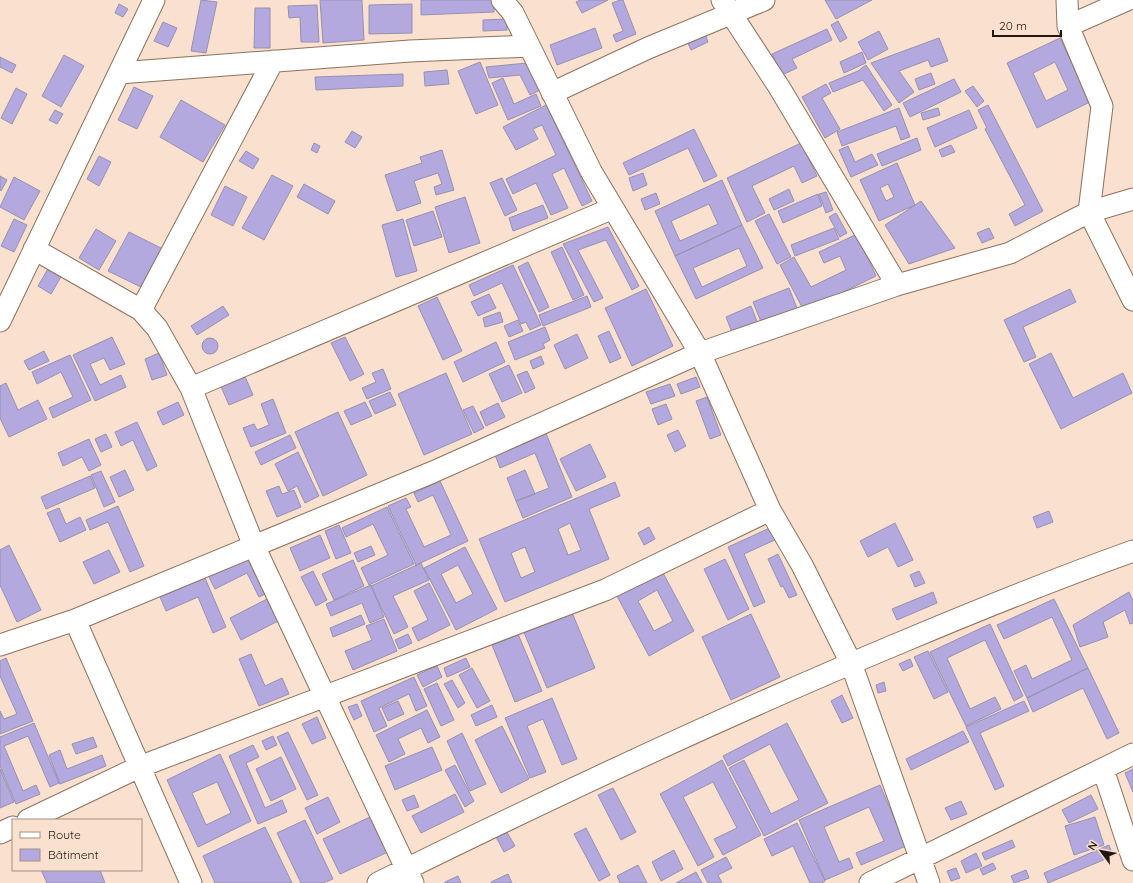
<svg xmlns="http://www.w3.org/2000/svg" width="1133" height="883" viewBox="0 0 1133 883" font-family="Quicksand,sans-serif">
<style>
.building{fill:#b3a9df;stroke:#9691b1;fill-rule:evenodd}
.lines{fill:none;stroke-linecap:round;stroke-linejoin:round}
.minor-casing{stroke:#8e715d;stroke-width:23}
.minor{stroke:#fff;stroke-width:21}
</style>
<rect width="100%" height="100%" fill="#fae0ce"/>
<path class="building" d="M201,0L217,2L206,53L191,51Z
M320,0H362L364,40L323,43Z
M421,0H494V12L421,15Z
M580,0H608L582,13L576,2Z
M620,0H623L636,34L616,42L613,35L623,31L612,3Z
M825,0H872L836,19Z
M119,4L128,9L123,17L115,13Z
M412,4V33L369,34V5Z
M317,5L319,42H301L300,17L289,18L288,6Z
M255,8H270V48H254Z
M507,19V30L483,31V20Z
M838,21L847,38L840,42L831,25Z
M163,22L177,28L168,47L154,41Z
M595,28L602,48L557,65L550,45Z
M827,29L832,40L792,59L797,68L782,75L772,54Z
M704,31L708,42L691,50L686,39Z
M879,31L888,49L868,60L858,42Z
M939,38L948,61L931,67L928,60L899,71L914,92L899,103L871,63Z
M1060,38L1090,102L1037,128L1007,63ZM1055,62L1068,90L1046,101L1033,73Z
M862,52L866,63L844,73L840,62Z
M64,55L84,66L61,107L42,96Z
M0,57L16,65L12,73L0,67Z
M480,62L498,105L476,114L458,71Z
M527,63L540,90L530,95L520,75L489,78L486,67Z
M866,65L892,105L884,111L863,80L833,92L829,83L858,71Z
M447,70L449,84L425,86L424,72Z
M931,73L935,84L919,90L915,79Z
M403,74V86L316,90L315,77Z
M503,78L514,104L536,94L541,106L508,120L492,83Z
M954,79L961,92L910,117L903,103Z
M826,84L831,93L822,98L840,129L825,138L802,97Z
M973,86L984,101L977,107L965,91Z
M134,87L153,96L137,129L118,120Z
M16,88L27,94L12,124L1,118Z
M181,100L225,125L203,162L160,137Z
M546,105L592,201L582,206L564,168L552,174L568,208L551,215L536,183L513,194L506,179L556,155L542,125L533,129L538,139L516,150L503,127Z
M988,105L1043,211L1015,226L1009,214L1025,205L985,129L987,128L978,110Z
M899,108L910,137L901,140L896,126L842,146L837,132Z
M938,108L940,115L923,120L921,113Z
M55,110L63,114L57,124L49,120Z
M969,110L977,128L935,147L927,128Z
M694,129L717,176L704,182L688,148L629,175L623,163Z
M352,131L362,137L355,148L345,142Z
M917,138L921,150L882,166L877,154Z
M314,143L320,146L317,153L311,150Z
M801,143L817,176L802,183L794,166L752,186L765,213L747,222L727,178Z
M951,145L955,152L942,157L939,150Z
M848,146L855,162L872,154L878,165L851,177L839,150Z
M442,150L454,190L436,195L434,187L442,184L438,173L414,181L421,203L397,211L385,175L422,163L420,157Z
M246,151L259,159L253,169L239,161Z
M99,156L111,162L99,186L87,179Z
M897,163L915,205L879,221L860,180ZM888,184L894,197L886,201L880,188Z
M643,173L647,185L633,191L629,178Z
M272,175L293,186L264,240L242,228Z
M0,176L7,180L1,191L0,190Z
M14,177L40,191L24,220L0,207Z
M502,178L517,210L505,216L490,183Z
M722,180L742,225L675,256L655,211ZM709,204L718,224L680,241L671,221Z
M304,184L335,201L328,214L297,197Z
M225,186L247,197L233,226L211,215Z
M789,189L794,201L774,210L769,199Z
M826,192L833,210L826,213L819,194Z
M656,193L660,204L645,210L641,199Z
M818,194L822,206L783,223L778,211Z
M465,197L480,243L449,253L435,207Z
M921,201L955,248L909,264L885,225Z
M543,205L548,218L513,231L509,218Z
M433,211L442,237L414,246L406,220Z
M836,213L847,233L840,237L829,217Z
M769,214L791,257L777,264L755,221Z
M14,219L27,225L14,252L1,246Z
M403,219L417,271L396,277L382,225Z
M742,225L763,268L696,299L675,256ZM739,248L747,266L702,287L693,268Z
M608,227L639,286L632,290L606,240L578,250L603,298L594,302L563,244Z
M834,228L839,239L795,256L791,245Z
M989,228L994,238L982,243L977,233Z
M96,229L116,241L99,270L79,258Z
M129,232L163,249L143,288L108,271Z
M857,234L876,276L804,311L780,265L794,257L811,287L846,270L840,256L824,263L819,252Z
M562,247L584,295L573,300L551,252Z
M52,262L65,270L51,294L38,286Z
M528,262L549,307L539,312L518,267Z
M513,265L541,325L530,330L526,322L521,324L502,283L474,296L469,285Z
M789,288L799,313L763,327L753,302Z
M646,289L673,346L632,366L605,308Z
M1070,289L1076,302L1023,327L1036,357L1024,362L1004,320Z
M489,294L496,308L478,316L471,302Z
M587,296L591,307L543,326L539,315Z
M437,297L462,351L443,360L418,306Z
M223,306L229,315L197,335L191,326Z
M751,306L758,324L733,335L726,317Z
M500,312L503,322L485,327L483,318Z
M518,320L523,331L509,337L504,326Z
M545,327L550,340L543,344L545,348L515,360L508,342Z
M609,331L621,358L610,363L598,336Z
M577,334L588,358L565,369L554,345Z
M112,337L125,364L110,370L104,358L90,364L100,385L121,375L126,387L95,401L73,355Z
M345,337L364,374L350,381L331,343Z
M202 346a8 8 0 1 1 16 0a8 8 0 1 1-16 0Z
M496,342L505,362L463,382L454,362Z
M44,351L49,361L29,370L24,361Z
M159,353L167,375L152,380L145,359Z
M1051,353L1073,398L1123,373L1132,393L1061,429L1029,364Z
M70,355L91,400L53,418L49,408L73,397L61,372L37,384L32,372Z
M541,356L544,364L533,369L530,361Z
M509,365L522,393L502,402L489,374Z
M383,369L391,389L367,399L362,388L376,382L372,373Z
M527,371L535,388L525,393L517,375Z
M243,372L253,395L229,405L219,382Z
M446,373L472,434L424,455L398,394Z
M696,377L700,387L681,394L677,384Z
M6,383L18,410L38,400L47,419L9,437L0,418V386Z
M670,384L675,396L651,404L646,392Z
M390,392L396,405L375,414L369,401Z
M707,397L721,435L710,439L696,401Z
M273,399L286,433L251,447L243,428L254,424L257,430L269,425L261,404Z
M178,402L184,415L163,425L157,412Z
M365,402L372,416L351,425L344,411Z
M498,403L505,417L486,426L480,412Z
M666,404L672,419L658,425L652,409Z
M473,406L484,428L474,433L463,410Z
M338,412L367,475L323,496L295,432Z
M137,422L157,466L147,471L133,440L121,446L115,432Z
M678,430L686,446L675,452L667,435Z
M545,431L572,497L523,518L516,501L549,488L535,453L500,468L494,452Z
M106,434L112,447L101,452L95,439Z
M290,435L296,448L261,465L255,452Z
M89,439L101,465L89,471L82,457L63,466L58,453Z
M590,444L606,477L576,491L560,459Z
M298,452L319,496L305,503L297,486L288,491L275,464Z
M125,470L134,490L119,497L110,477Z
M525,470L535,494L516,501L507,478Z
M101,471L115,502L104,507L91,475Z
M90,476L95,488L46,509L41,497Z
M440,481L468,541L416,565L388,506L406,498L411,507L406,509L424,547L451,535L433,495L418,502L414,493Z
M615,482L620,496L589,509L609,559L505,602L479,539ZM570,523L581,550L568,555L558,529ZM525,547L535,572L521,578L511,553Z
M279,486L282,494L294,490L301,507L277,517L266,491Z
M118,506L144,566L130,572L108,522L90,530L86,520Z
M387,507L414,564L369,585L361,568L388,555L373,524L346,537L342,528Z
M59,508L66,524L80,517L86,530L60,542L47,513Z
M1049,511L1053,522L1037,528L1033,517Z
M895,523L913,560L898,567L888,547L868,557L860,541Z
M339,525L351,553L336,559L325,531Z
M649,527L655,539L644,545L638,533Z
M772,527L777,539L744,554L765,602L754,607L728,547Z
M320,535L330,558L300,571L290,548Z
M9,545L41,610L17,622L0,585V550Z
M371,546L375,555L358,562L354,553Z
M465,547L497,609L456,630L424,568ZM458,565L473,594L456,603L441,574Z
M109,550L120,572L94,584L83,562Z
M252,550L272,591L259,597L247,573L215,589L207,573Z
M778,554L797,595L789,598L783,586L781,587L768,559Z
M725,559L749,609L728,620L704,569Z
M353,560L364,586L334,600L322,574Z
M421,563L429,580L393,596L408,627L394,634L371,586Z
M313,571L327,600L316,606L301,577Z
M662,571L694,631L649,656L617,596ZM657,590L673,621L654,631L638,601Z
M919,571L925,583L915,587L910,575Z
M205,578L226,627L213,633L198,597L166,611L160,597Z
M429,583L450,625L418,641L412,628L428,620L414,591Z
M371,585L384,617L370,623L362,603L331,616L326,604Z
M933,592L937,603L897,620L892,609Z
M1129,592L1133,601V623L1130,624L1125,610L1103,622L1108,637L1080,647L1073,625Z
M269,598L280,620L241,640L230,618Z
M1054,599L1088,668L1027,698L1014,671L1026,665L1032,679L1072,660L1052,617L1004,639L997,625Z
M571,610L595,668L547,688L523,630Z
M751,614L780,677L731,700L702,637Z
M361,615L365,624L333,637L330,628Z
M384,619L397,651L353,670L345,651L372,640L366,626Z
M990,624L1023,696L1014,701L985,640L947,658L970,709L995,697L1001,709L966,726L930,652Z
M408,634L412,643L399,649L395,640Z
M518,634L542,691L515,702L492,645Z
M928,651L948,692L934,699L914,657Z
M251,654L265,686L282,678L289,694L259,706L239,659Z
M6,658L33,721L0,734V711L4,719L17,714L0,676V661Z
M466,658L470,667L447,677L444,668Z
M910,659L913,666L903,671L899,664Z
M437,666L442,677L423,687L417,675Z
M472,668L490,701L477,708L459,675Z
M1088,668L1119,733L1107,739L1083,688L1033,712L1027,698Z
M414,677L427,706L416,711L409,694L379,708L387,726L374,732L361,701Z
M452,680L465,703L458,708L444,684Z
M884,682L886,691L878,693L876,685Z
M437,683L454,720L441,726L424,689Z
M842,695L853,718L842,723L831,701Z
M552,698L577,759L562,765L543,719L527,726L546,772L530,778L505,718Z
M398,701L404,714L388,721L382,708Z
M1024,701L1029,711L980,733L1004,786L995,790L966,727Z
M357,704L362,716L354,720L348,707Z
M492,705L497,717L476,726L471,715Z
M427,710L440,737L428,743L421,728L398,739L405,754L389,762L376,735Z
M317,717L326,738L312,744L302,724Z
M34,723L59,783L50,787L28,736L4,746L23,791L36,785L40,794L16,804L0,766V737Z
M787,723L828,803L764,836L729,768L744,760L771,814L799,800L770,744L728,766L723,756Z
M502,726L529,779L501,793L475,740Z
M963,731L969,742L911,770L906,759Z
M288,732L318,795L307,800L277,737Z
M462,733L486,784L470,791L447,741Z
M273,736L277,745L266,750L262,741Z
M93,737L97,747L76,754L72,744Z
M253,745L259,757L246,763L265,808L282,800L287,812L258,824L229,756Z
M432,747L442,770L395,790L385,766Z
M60,750L67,769L102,755L106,766L60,784L49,755Z
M220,754L251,821L198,847L167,780ZM217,782L231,813L206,825L192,793Z
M281,757L296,789L271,801L256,769Z
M722,760L761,835L723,855L714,839L737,828L713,782L683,797L714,857L698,866L660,794Z
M455,765L474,801L465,807L445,770Z
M0,769L14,802L0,808Z
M1133,769V792L1125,773Z
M880,785L906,846L861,865L856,853L884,841L869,807L824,827L839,862L849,858L853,868L825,880L799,820Z
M613,788L636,832L621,840L598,795Z
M455,794L464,812L421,833L412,816Z
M414,795L419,807L407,811L402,800Z
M1091,795L1098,809L1069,823L1062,810Z
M328,797L340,822L317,834L305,808Z
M961,801L967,814L951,820L945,808Z
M372,816L388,852L340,874L323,839Z
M1095,817L1104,845L1074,855L1065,826Z
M305,820L333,879L323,883H301L277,833Z
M797,823L825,881L822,883H810L793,846L772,856L764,839Z
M265,827L292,883H215L203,856Z
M586,828L610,875L599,881L574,834Z
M505,829L515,846L504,852L495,835Z
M1012,840L1015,847L985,860L982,853Z
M1109,845L1113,856L1048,883L1044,873Z
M674,850L683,869L661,881L652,862Z
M976,853L982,866L966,873L961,861Z
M726,857L732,868L718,875L722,883H708L701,870Z
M993,863L996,869L983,875L980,869Z
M638,865L647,883H620L617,876Z
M956,868L960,878L951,881L947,871Z
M41,870H100L105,883H47Z
M1026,870L1029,878L1014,883L1011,876Z
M696,872L702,883H676Z
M508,874L512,883H491V882Z
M458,876L461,883H445V882Z"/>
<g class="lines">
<g class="minor-casing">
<path id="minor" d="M502,0L513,13L592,173L700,353L770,510L802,565L851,663L929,883
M722,0L779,87L897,285
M1067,0L1068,26L1102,106L1089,212L1133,300
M1068,26L1127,0
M119,73L410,51L529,46
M552,93L648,48L764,0
M34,249L141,310L157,328L191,388L254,546L413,883
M141,310L273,61
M0,321L154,0
M191,388L613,208
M75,620L191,883
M0,645L75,620L433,472L700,353L897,285L1010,253L1089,212L1133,199
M1103,769L1133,860
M28,820L139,767L605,590L770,510
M0,833L13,827
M378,883C550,798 724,716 902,642C978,610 1055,579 1133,551
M870,883L1133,754"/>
</g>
<use href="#minor" class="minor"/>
</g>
<rect x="12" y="819" width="130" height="52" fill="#fae0ce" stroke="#a49081"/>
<rect x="20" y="832" width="20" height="6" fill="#ffffff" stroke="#a49081"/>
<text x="48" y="839" font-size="12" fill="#22170e">Route</text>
<rect x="20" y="849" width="20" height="12" fill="#b3a9df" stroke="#a49081"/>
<text x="48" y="859" font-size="12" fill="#22170e">Bâtiment</text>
<g transform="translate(1101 851) rotate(302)" stroke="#fae0ce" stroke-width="3" paint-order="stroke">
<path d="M0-3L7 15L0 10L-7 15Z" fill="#22170e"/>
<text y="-6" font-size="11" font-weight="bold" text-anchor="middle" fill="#22170e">N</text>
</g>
<path d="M993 30v6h68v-6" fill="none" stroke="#22170e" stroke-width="2"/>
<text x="999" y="30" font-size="12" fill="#22170e" stroke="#fae0ce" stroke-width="3" paint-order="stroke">20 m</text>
</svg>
